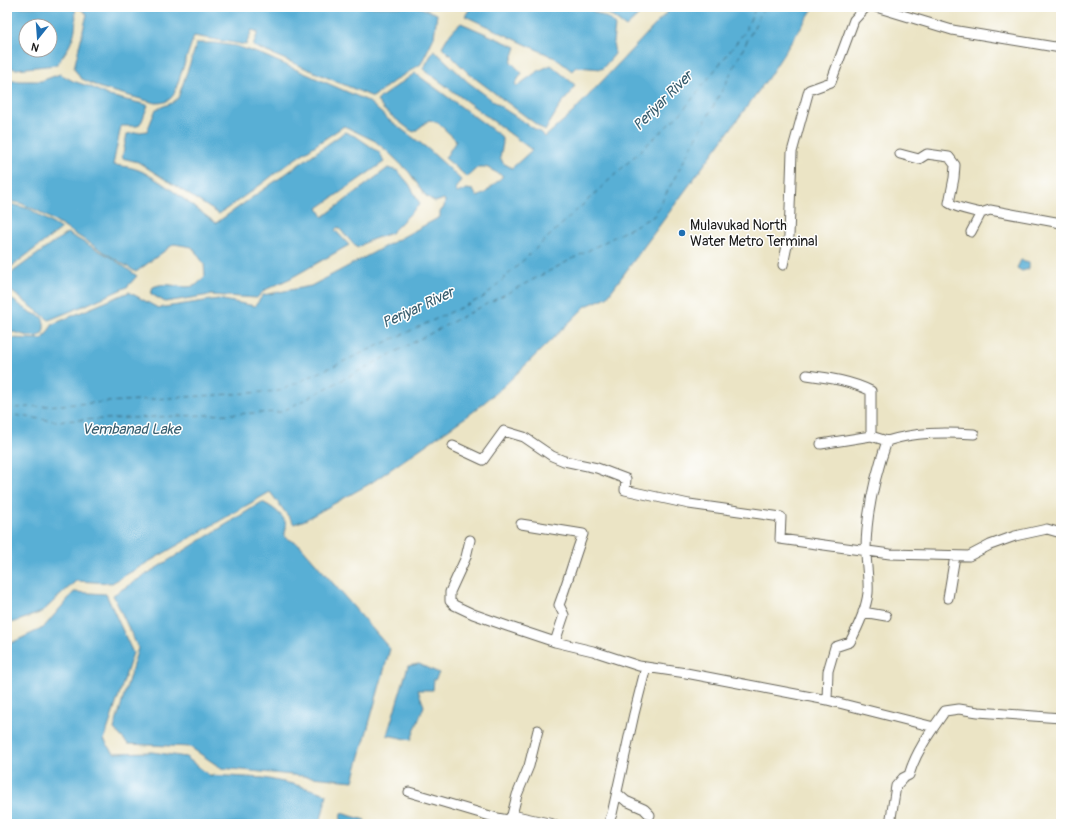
<svg xmlns="http://www.w3.org/2000/svg" width="1068" height="831" viewBox="0 0 1068 831" font-family="Pangolin,sans-serif">
<style>
.water{fill:#58afd5;stroke:#3a6678;fill-rule:evenodd}
.lines{fill:none;stroke-linecap:round;stroke-linejoin:round}
.ferry{stroke:#375e6f;stroke-width:1;stroke-dasharray:5 4;stroke-linecap:butt}
.street-casing{stroke:#646257;stroke-width:11}
.street{stroke:#fff;stroke-width:9}
.poi-dot{fill:#1f6fb2;stroke:#fff;stroke-width:1.5}
.labels{text-anchor:middle;dominant-baseline:central;stroke-width:3;stroke-linejoin:round;paint-order:stroke}
.poi-label{font-size:14px;fill:#1c1c1c;stroke:#fff;text-anchor:start}
.water-label{font-size:15px;font-style:italic;fill:#375e6f;stroke:#fff}
</style>
<rect width="100%" height="100%" fill="#fff"/>
<filter id="ink" filterUnits="userSpaceOnUse"><feTurbulence type="fractalNoise" baseFrequency=".025" numOctaves="2"/><feDisplacementMap in="SourceGraphic" scale="8" xChannelSelector="R" yChannelSelector="G"/><feConvolveMatrix kernelMatrix="1 2 1 2 8 2 1 2 1" color-interpolation-filters="sRGB"/></filter>
<filter id="wash" filterUnits="userSpaceOnUse"><feTurbulence type="fractalNoise" baseFrequency=".012" numOctaves="4" result="noise"/><feDisplacementMap in="SourceGraphic" scale="16" xChannelSelector="R" yChannelSelector="G"/><feGaussianBlur stdDeviation="0.9" result="paint"/><feColorMatrix in="noise" values="0 0 0 0 0 0 0 0 0 0 0 0 0 0 0 0 0 1.4 0 .05"/><feComposite in="paint" operator="in"/></filter>
<g filter="url(#wash)">
<rect width="100%" height="100%" fill="#ebe4c5"/>
<path class="water" d="M7,7H75C78,33 72,45 56,65L16,69L7,67ZM26,26H50V50H26Z
M78,7H419L437,14L434,37L421,64L394,81L373,97L253,46L258,32L252,30L246,45L194,36L174,94C169,102 164,103 155,103L101,88L80,78L74,68L87,14Z
M471,7H585L611,20L615,26L613,42L615,54L602,69L576,67L572,71L555,58L465,16Z
M599,7H645L639,15L626,27Z
M672,7H814L768,78L607,297L586,306L505,385L473,412L371,483L305,520L294,524L270,492L112,583L76,581L42,612L15,622L7,623V338L43,339L53,324L129,292L158,308L218,299L255,306L263,295L311,286L440,217V212L444,207L445,201L444,199L435,202L425,195L409,172L388,152L375,141L344,126L286,165L263,183L219,214L138,162L122,158L127,134L147,131L156,109L172,103L178,98L197,43H214L236,46L263,55L368,101L389,120L427,148L449,168L461,180L455,189L457,193L467,189L473,190L477,197L485,193L503,176L486,167H478L467,177L445,158L456,141L455,139L438,123L429,120L414,132L410,130L384,110L377,101L381,97L415,73L501,136L503,143L500,157L503,163L512,168L532,150L423,69L434,50L468,82L504,109L541,133L545,137L572,113Z
M461,23L516,47L511,62L522,73L515,84L517,86L538,71L551,65L575,85L570,94L561,104L545,131L468,73L442,47C447,37 453,30 461,23Z
M60,74L73,81L91,87L109,96L148,105L142,121L138,126H121L113,165C123,166 133,167 143,172C167,184 193,207 216,223L345,132L357,137L380,153L384,162L318,208L323,217L388,168L398,171L409,184L420,204L391,233L368,241L357,248L338,227L335,230L349,245L291,278L265,290L257,298L210,295L165,302L151,294L153,287C168,280 183,291 196,285C199,283 203,278 205,276L204,264L192,247L174,244L136,272L38,211L20,203L7,201V81H41Z
M7,203L30,209L61,229L7,270Z
M67,233L112,258L137,276L127,287L88,304L49,320L7,288V276Z
M1021,260L1029,262V269L1022,271L1017,268Z
M7,296L30,312L42,317C43,320 45,324 44,327C44,341 28,336 20,334C16,332 11,332 7,332Z
M262,502C271,506 283,514 286,524C287,528 284,533 285,537L300,545L390,649L353,781L221,768L190,747L128,744L114,729L138,648L113,595Z
M74,592L106,594L133,653L104,740L114,753L152,752L186,757L209,775L264,778L293,784L327,794L320,824H7V645L43,628Z
M419,664L439,673L435,680L434,679L433,690H418L424,706L411,740L387,735L408,666Z
M341,813L365,820L364,823L371,824H340Z"/>
<g class="lines">
<path class="ferry" d="M7,407L14,408L279,391L484,297L682,112L744,33L756,7
M7,414L54,421L281,412L654,216L727,81L764,7"/>
</g>
</g>
<g filter="url(#ink)">
<g class="lines">
<g class="street-casing">
<path id="street" d="M876,7L952,30L1061,48
M900,154L919,159L927,154L949,157L955,165L954,178L949,203C959,209 970,210 981,213
M971,232L981,213L990,210L1061,223
M783,265L789,236L792,152L809,90L831,82L854,20L866,7
M887,441C915,432 944,432 974,434
M821,444L871,436
M453,446L483,460L504,431L524,437L552,456L564,461L597,468L626,479L625,490L689,504L781,517L780,539L890,554L969,556L990,545L1015,536L1047,529L1061,533
M521,524L583,534C574,558 568,581 559,605L564,615L555,642
M470,540L466,557L450,592V601L454,605L473,614L507,626L555,642L593,651L639,666L686,673L827,700L828,671L835,647L850,642C858,627 866,610 868,593C869,579 866,564 866,550C866,513 875,476 887,441L871,436V391C851,381 830,378 807,375
M948,598L955,556
M863,612L886,616
M827,700L934,727
M409,792L497,818L508,820L512,815L517,795L529,766L538,730
M617,793L626,801L644,809L650,815
M512,815L553,824
M608,824L612,814L634,714L646,667
M890,824L896,786L903,778L909,775C916,751 931,731 945,711L959,709L978,712L1061,718"/>
</g>
<use href="#street" class="street"/>
</g>
</g>
<circle class="poi-dot" cx="682" cy="233" r="4"/>
<g class="labels">
<g class="poi-label">
<text x="690" y="225">Mulavukad North<tspan x="690" dy="16">Water Metro Terminal</tspan></text>
</g>
<g class="water-label">
<text transform="translate(663 101) rotate(-45)">Periyar River</text>
<text transform="translate(418 308) rotate(-25)">Periyar River</text>
<text x="131" y="429">Vembanad Lake</text>
</g>
</g>
<rect width="1068" height="831" fill="none" stroke="#fff" stroke-width="24"/>
<g transform="translate(38 38) rotate(197)"><circle r="19" fill="#ffffff" stroke="#a4a4a4"/>
<path d="M0-3L7 15L0 10L-7 15Z" fill="#1f6fb2"/>
<text y="-6" font-size="11" font-weight="bold" text-anchor="middle" fill="#1c1c1c">N</text>
</g>
</svg>
